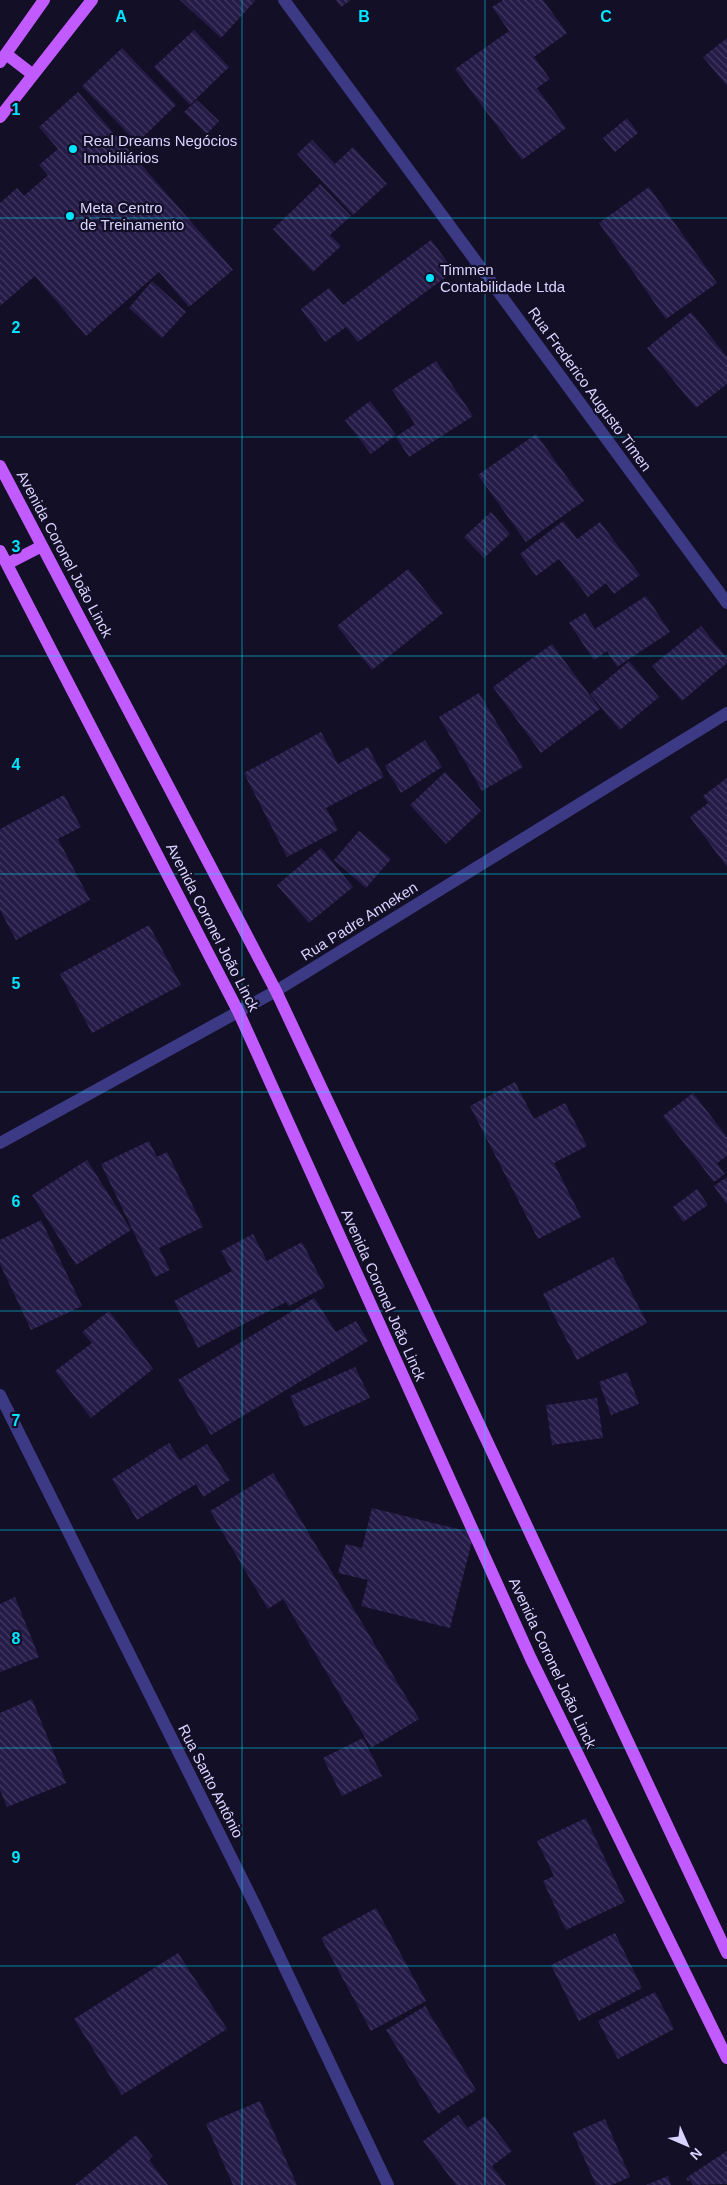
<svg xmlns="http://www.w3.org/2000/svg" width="727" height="2185" viewBox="0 0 727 2185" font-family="Helvetica,sans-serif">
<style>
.building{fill:url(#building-back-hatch)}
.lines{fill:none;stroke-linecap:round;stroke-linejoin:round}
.minor{stroke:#3d3a85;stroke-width:12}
.major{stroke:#c25bff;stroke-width:12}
.grid{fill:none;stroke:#00e5ff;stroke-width:1;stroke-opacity:0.55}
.poi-dot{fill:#00e5ff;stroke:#130f26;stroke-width:2}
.labels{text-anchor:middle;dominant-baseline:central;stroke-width:4.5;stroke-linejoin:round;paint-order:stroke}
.poi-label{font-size:15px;fill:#d9d4ff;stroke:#130f26;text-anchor:start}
.street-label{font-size:15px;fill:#d9d4ff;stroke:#130f26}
.grid-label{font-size:16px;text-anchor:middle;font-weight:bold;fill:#00e5ff;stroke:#130f26;stroke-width:4.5;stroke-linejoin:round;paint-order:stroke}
</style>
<defs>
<pattern id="building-back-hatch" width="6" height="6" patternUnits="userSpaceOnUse" patternTransform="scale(1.25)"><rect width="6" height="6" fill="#241b47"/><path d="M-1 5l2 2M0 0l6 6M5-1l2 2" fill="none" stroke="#433b63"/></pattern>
</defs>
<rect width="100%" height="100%" fill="#130f26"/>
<path class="building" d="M180,0H254L255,1L221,38Z
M336,0H351L341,7Z
M503,0H543L567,33L534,57L550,79L537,88L566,128L522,160L455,69L509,31L492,7Z
M194,30L229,67L190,105L154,67Z
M727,38V86L703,57Z
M122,48L176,105L137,143L82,86Z
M78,92L233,270L189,307L159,272L86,336L35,276L0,306V203L17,188L24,196L48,175L39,165L58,149L39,127Z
M197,100L219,121L207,134L184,112Z
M627,118L638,133L615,152L603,138Z
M312,140L335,164L353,147L387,184L353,215L297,154Z
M320,184L351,216L330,235L341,246L313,272L273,229Z
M649,187L717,283L666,319L599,223Z
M431,240L454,271L358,342L346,327L325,342L301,309L329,288L343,305Z
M152,281L186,312L162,338L129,308Z
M691,312L727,357V384L696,408L647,348Z
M436,361L473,416L409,457L396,437L415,424L392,390Z
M370,401L396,435L371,454L345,420Z
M536,434L584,501L526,542L478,475Z
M491,512L510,534L484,558L464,537Z
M563,521L577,539L600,522L640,575L614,594L606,583L588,597L559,559L536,576L520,554Z
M408,569L443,613L372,670L337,626Z
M646,596L670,632L617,667L607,651L594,660L569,623L585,613L595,629Z
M701,626L727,658V663L682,701L652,666Z
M552,644L600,709L541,753L493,687Z
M629,661L659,697L620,730L590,694Z
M479,693L523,767L482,791L439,717Z
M321,732L338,764L368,747L384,777L326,808L338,830L287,857L244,773Z
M425,740L442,767L401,793L385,766Z
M445,772L481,811L446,844L410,805Z
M727,778V867L690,817L708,803L703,796Z
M64,795L81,827L58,839L90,900L16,940L0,910V829Z
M359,831L391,859L366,888L334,860Z
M321,848L353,887L309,923L277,885Z
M149,925L181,985L92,1033L60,974Z
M515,1082L534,1119L565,1103L587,1146L554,1163L581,1217L538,1239L470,1106Z
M693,1093L727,1137V1156L717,1163L725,1174L714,1182L663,1116Z
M149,1141L157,1157L167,1152L203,1227L159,1248L170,1270L155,1277L101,1164Z
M87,1160L131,1230L76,1265L32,1195Z
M727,1177V1205L714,1186Z
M697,1189L708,1205L683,1222L673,1207Z
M41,1220L82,1306L31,1330L0,1264V1240Z
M253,1234L267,1261L302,1242L325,1287L289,1306L286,1302L198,1348L174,1301L232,1271L221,1251Z
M613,1257L647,1323L577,1360L543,1294Z
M314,1298L336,1332L356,1321L368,1341L211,1435L178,1380Z
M109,1311L153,1369L91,1418L55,1371L92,1343L82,1332Z
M355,1367L370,1398L304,1427L290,1396Z
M627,1372L639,1404L611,1415L599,1382Z
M597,1398L603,1438L552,1445L546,1405Z
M169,1443L180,1460L207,1444L230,1480L203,1497L196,1484L137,1520L112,1479Z
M273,1473L419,1719L371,1748L283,1599L268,1609L210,1511Z
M372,1508L474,1533L450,1628L361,1606L368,1580L338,1573L346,1544L362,1548Z
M15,1597L39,1657L0,1672V1604Z
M32,1699L66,1783L7,1807L0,1790V1713Z
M363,1738L382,1776L342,1796L323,1758Z
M586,1818L625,1902L566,1930L543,1881L554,1876L537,1841Z
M376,1908L426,2001L371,2031L321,1938Z
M615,1933L642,1988L579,2021L551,1965Z
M178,1953L227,2029L122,2095L74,2019Z
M655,1992L674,2029L618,2059L598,2021Z
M425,2006L476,2090L438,2114L386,2030Z
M260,2101L297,2185H233L206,2124Z
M458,2115L468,2128L485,2116L512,2151L492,2166L506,2185H456L423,2141Z
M605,2119L630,2177L612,2185H596L573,2133Z
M136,2135L153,2157L149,2160L168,2185H75Z
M727,2151V2184L693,2185L690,2180L688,2181L686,2178Z
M668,2176L671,2185H646Z"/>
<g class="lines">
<path class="minor" d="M284,0L727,603
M0,1143L276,991L727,713
M0,1395L254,1903L388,2185"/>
<path class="major" d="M6,54L32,74
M0,62L44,0
M0,117L92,0
M0,466L276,991L727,1953
M0,551L238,1011L531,1659L727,2058
M7,564L42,546"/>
</g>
<path class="grid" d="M242,0V2185M485,0V2185M0,218H727M0,437H727M0,656H727M0,874H727M0,1092H727M0,1311H727M0,1530H727M0,1748H727M0,1966H727"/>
<g class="poi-dot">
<circle cx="73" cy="149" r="5"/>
<circle cx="70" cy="216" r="5"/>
<circle cx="430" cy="278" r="5"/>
</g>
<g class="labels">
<g class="poi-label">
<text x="83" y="140">Real Dreams Negócios<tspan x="83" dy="17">Imobiliários</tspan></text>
<text x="80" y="207">Meta Centro<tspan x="80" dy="17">de Treinamento</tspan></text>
<text x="440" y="269">Timmen<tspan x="440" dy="17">Contabilidade Ltda</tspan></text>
</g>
<g class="street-label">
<text transform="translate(590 389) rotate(54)">Rua Frederico Augusto Timen</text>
<text transform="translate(65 554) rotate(62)">Avenida Coronel João Linck</text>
<text transform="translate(359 921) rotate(-32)">Rua Padre Anneken</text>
<text transform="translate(213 927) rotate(63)">Avenida Coronel João Linck</text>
<text transform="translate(384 1295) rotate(66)">Avenida Coronel João Linck</text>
<text transform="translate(553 1663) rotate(65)">Avenida Coronel João Linck</text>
<text transform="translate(211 1781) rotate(63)">Rua Santo Antônio</text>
</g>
</g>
<g class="grid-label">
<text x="121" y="22">A</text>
<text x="364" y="22">B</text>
<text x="606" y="22">C</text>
<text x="16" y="115">1</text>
<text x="16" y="333">2</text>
<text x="16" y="552">3</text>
<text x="16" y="770">4</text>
<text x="16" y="989">5</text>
<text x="16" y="1207">6</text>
<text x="16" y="1426">7</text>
<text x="16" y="1644">8</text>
<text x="16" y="1863">9</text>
</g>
<g transform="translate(687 2145) rotate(135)" stroke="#130f26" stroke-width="4" paint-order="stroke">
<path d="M0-4L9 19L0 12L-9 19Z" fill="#d9d4ff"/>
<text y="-8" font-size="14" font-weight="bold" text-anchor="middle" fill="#d9d4ff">N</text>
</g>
</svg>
